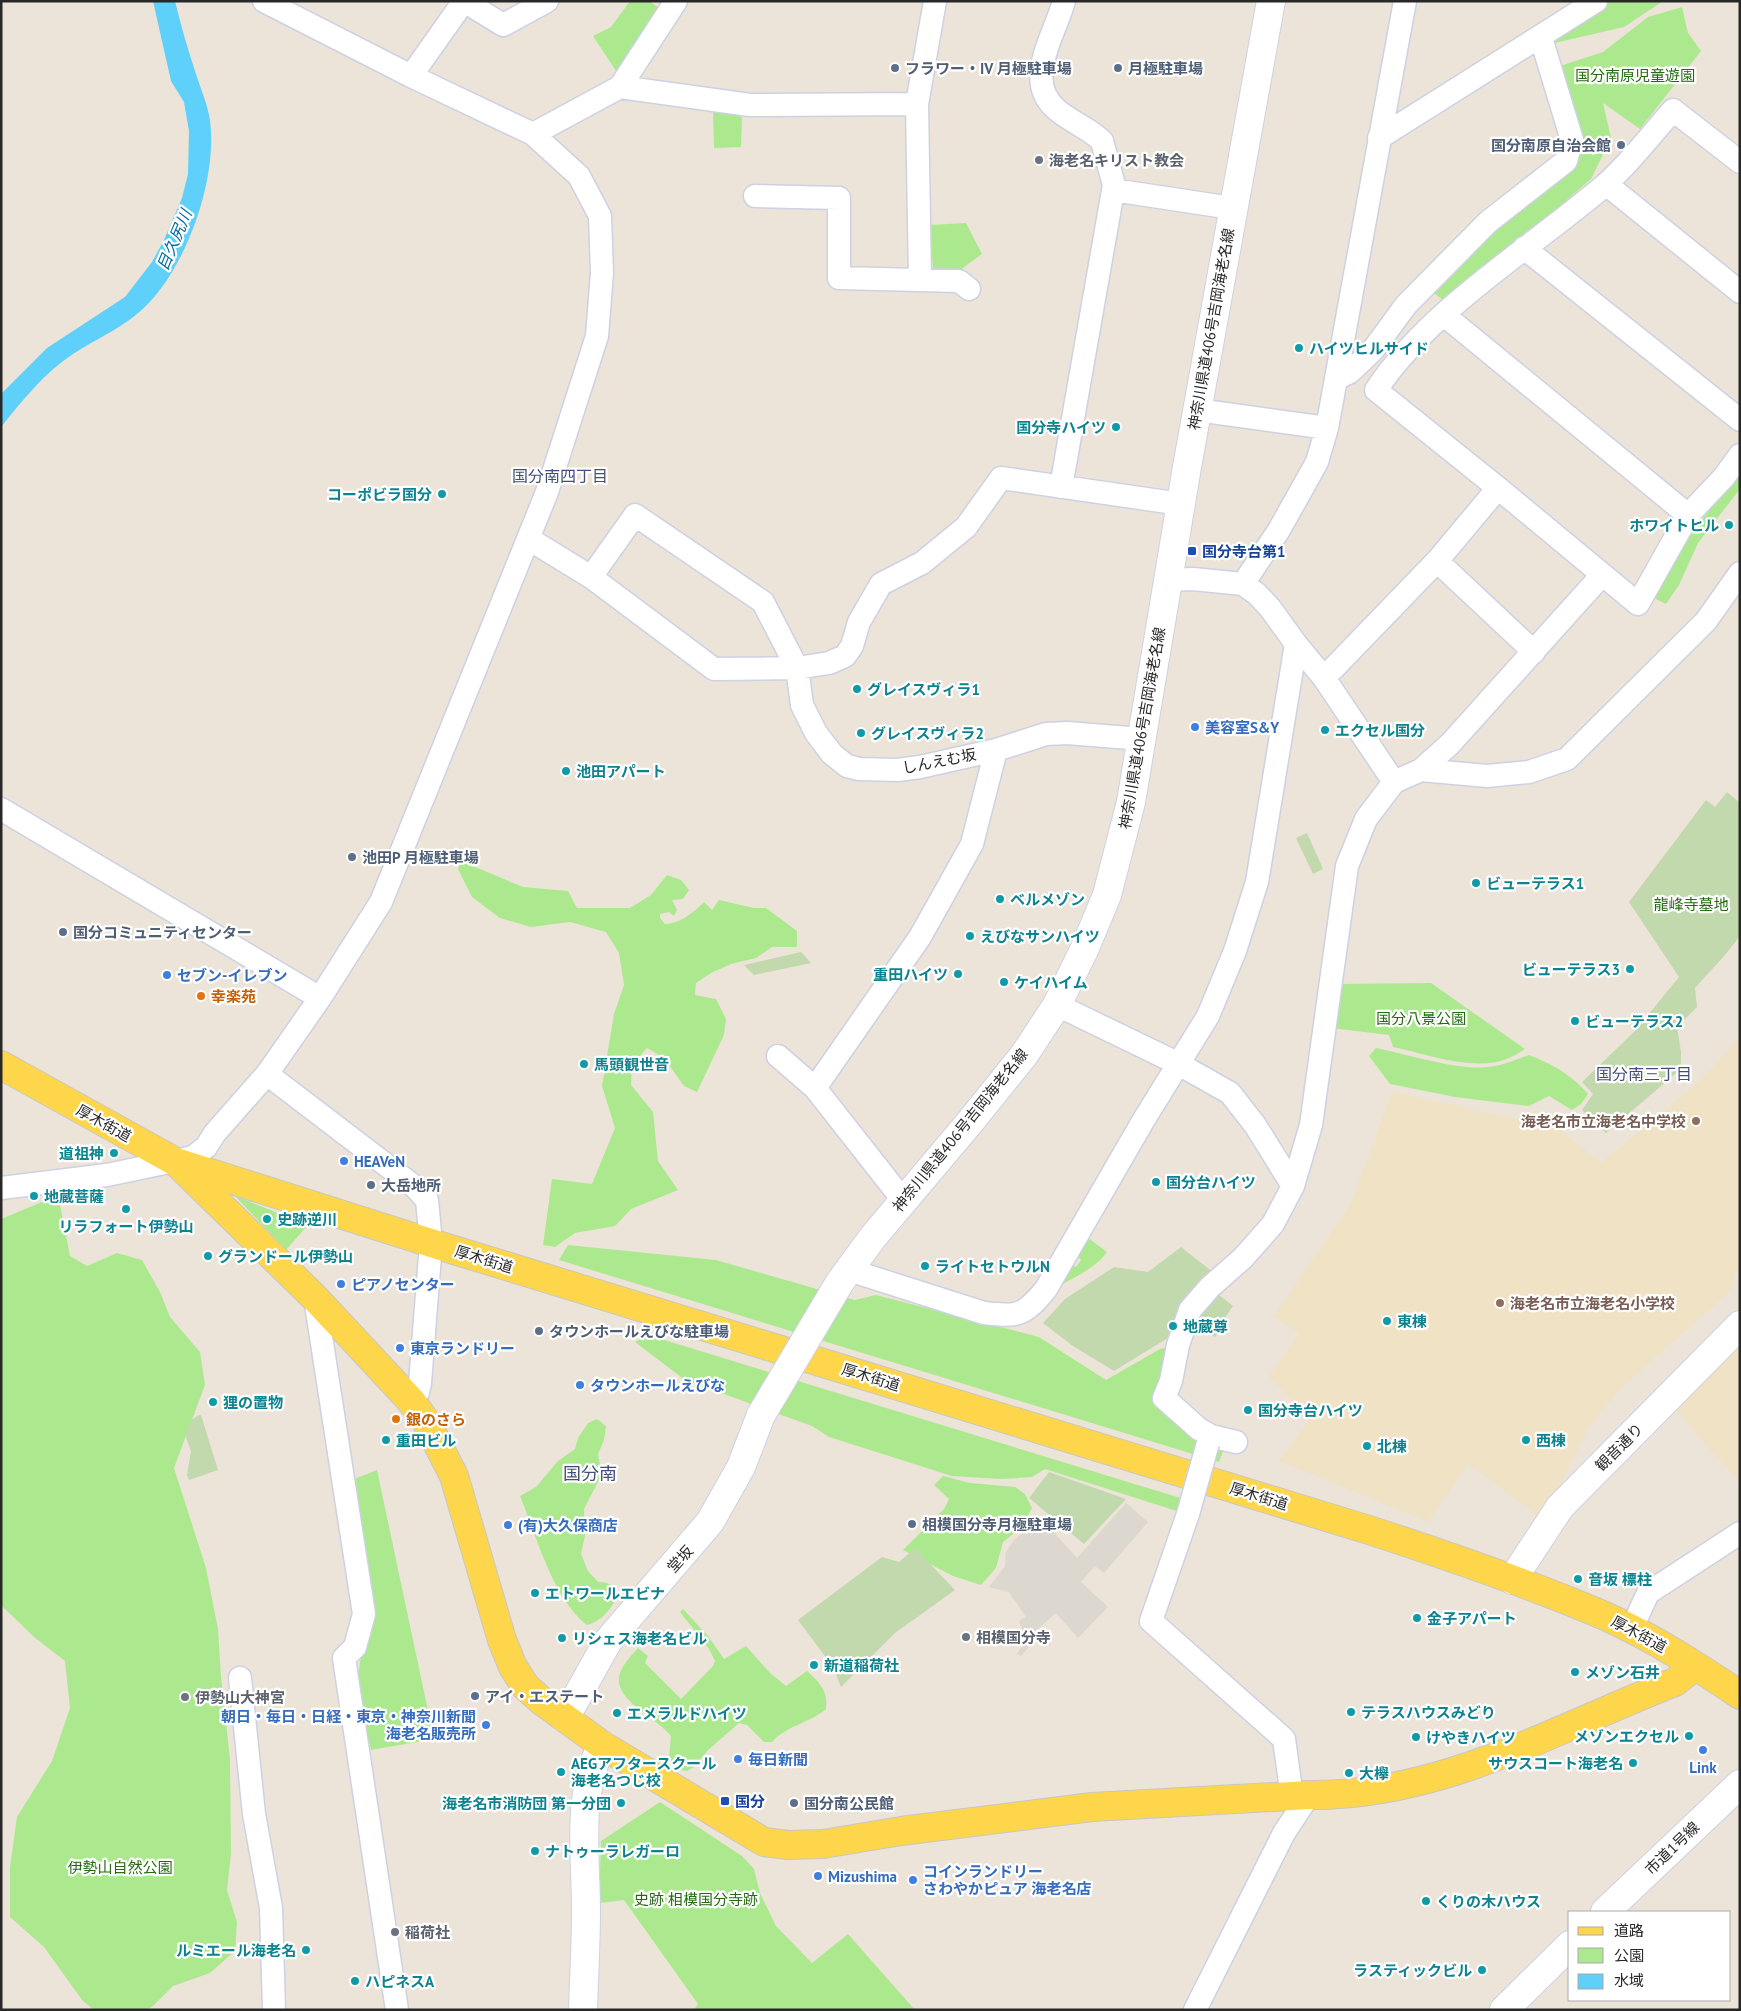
<svg xmlns="http://www.w3.org/2000/svg" width="1741" height="2011" viewBox="0 0 1741 2011" font-family="'PT Sans','Noto Sans JP',sans-serif">
<style>
.education{fill:#f0e2c5}
.green{fill:#ace98e}
.cemetery{fill:#c2d8ad}
.plaza{fill:#dcd7cf}
.water{fill:#5fd0fa}
.lines{fill:none;stroke-linecap:round;stroke-linejoin:round}
.minor-casing{stroke:#cdd1e3;stroke-width:25}
.tertiary-casing{stroke:#cdd1e3;stroke-width:30}
.secondary-casing{stroke:#cdd1e3;stroke-width:30}
.primary-casing{stroke:#c7c7c7;stroke-width:30}
.minor{stroke:#fff;stroke-width:22}
.tertiary{stroke:#fff;stroke-width:28}
.secondary{stroke:#fff;stroke-width:28}
.primary{stroke:#fed64b;stroke-width:28}
.minor-bridge-casing{stroke:#cdd1e3;stroke-width:25;stroke-linecap:butt}
.secondary-bridge-casing{stroke:#cdd1e3;stroke-width:30;stroke-linecap:butt}
.minor-bridge{stroke:#fff;stroke-width:22}
.secondary-bridge{stroke:#fff;stroke-width:28}
.service-dot{fill:#5c6f8a;stroke:#fff;stroke-width:2}
.worship-dot{fill:#6b7280;stroke:#fff;stroke-width:2}
.culture-dot{fill:#0f9aa8;stroke:#fff;stroke-width:2}
.transit-dot{fill:#1a4fb4;stroke:#fff;stroke-width:2}
.shop-dot{fill:#3f7fe0;stroke:#fff;stroke-width:2}
.food-dot{fill:#e8710a;stroke:#fff;stroke-width:2}
.education-dot{fill:#8d6e63;stroke:#fff;stroke-width:2}
.labels{text-anchor:middle;dominant-baseline:central;stroke-width:4.5;stroke-linejoin:round;paint-order:stroke}
.service-label{font-size:15px;font-weight:bold;fill:#4e5e75;stroke:#fff;text-anchor:start}
.park-label{font-size:15px;fill:#246b12;stroke:#fff}
.worship-label{font-size:15px;font-weight:bold;fill:#5b616d;stroke:#fff;text-anchor:start}
.street-label{font-size:15px;fill:#282828;stroke:#fff}
.culture-label{font-size:15px;font-weight:bold;fill:#0d838f;stroke:#fff;text-anchor:start}
.transit-label{font-size:15px;font-weight:bold;fill:#164399;stroke:#fff;text-anchor:start}
.shop-label{font-size:15px;font-weight:bold;fill:#366cbe;stroke:#fff;text-anchor:start}
.food-label{font-size:15px;font-weight:bold;fill:#c56008;stroke:#fff;text-anchor:start}
.education-label{font-size:15px;font-weight:bold;fill:#785e54;stroke:#fff;text-anchor:end}
.water-label{font-size:16px;font-style:italic;fill:#016aa3;stroke:#fff}
.neighbourhood-label{font-size:16px;fill:#444e7c;stroke:#fff}
.quarter-label{font-size:18px;fill:#444e7c;stroke:#fff}
</style>
<rect width="100%" height="100%" fill="#ece4d8"/>
<path class="education" d="M1740,1036V1275L1734,1271L1732,1290L1624,1385L1588,1428L1543,1520L1468,1463L1428,1522L1279,1461L1310,1419L1269,1376L1299,1334L1274,1316L1351,1203L1392,1092L1523,1120L1536,1110L1601,1163L1702,1079Z
M1740,1340V1484L1676,1410Z"/>
<path class="green" d="M630,1H649L658,7L616,71L593,36L611,27Z
M1605,1H1663L1624,27L1550,44L1547,39Z
M1682,7L1688,33L1701,51L1640,129L1603,103L1611,138L1591,179L1448,304L1429,289L1580,150L1583,140L1560,66L1603,52L1648,17Z
M713,110L738,114L742,118L741,147L714,148Z
M966,223L982,254L960,270L933,269L930,225Z
M1740,473V489L1698,543L1679,585L1666,604L1654,598C1680,549 1703,514 1740,473Z
M461,861L523,887L568,891L577,908H630L651,895L667,875L681,880L689,890L683,899L672,900L677,910L674,916L669,912L660,914V918L665,924C680,924 694,912 704,902L712,910L719,900L754,908H766L797,931V947H772L756,958L731,964L711,973L696,983L695,995L716,999L726,1019L724,1035L697,1092L684,1086L664,1058L647,1048L632,1065L631,1085L653,1112L658,1161L678,1190L631,1209L615,1226L575,1233L555,1247L543,1245L552,1179L592,1184L615,1128L602,1086L614,1014L624,985L619,953L606,932L570,922L531,927L500,918L472,897L458,869Z
M1431,983L1525,1049C1519,1053 1512,1057 1504,1060C1470,1071 1427,1054 1393,1047L1389,1035L1331,1028L1336,984Z
M1376,1048C1406,1054 1459,1071 1488,1067C1502,1066 1515,1060 1529,1055C1552,1064 1572,1075 1588,1094L1581,1104L1572,1110L1549,1096L1529,1106L1455,1097L1390,1084L1369,1056Z
M235,1196L308,1225L286,1250Z
M47,1200L60,1205L70,1256L87,1266L117,1253L142,1260L160,1292L170,1317L200,1352L205,1385L174,1468L206,1568L218,1629L221,1677L230,1759L231,1853L227,1890L237,1922L235,1951L210,1973L173,1986L153,2006L147,2010H94L82,2000L44,1947L10,1917V1867L17,1817L52,1761L70,1708L65,1661L34,1637L1,1605V1219Z
M1087,1237L1107,1252C1098,1266 1077,1276 1063,1284L1071,1263L1076,1267L1081,1260L1077,1256Z
M568,1245L716,1260L855,1300L876,1295L1039,1337L1106,1380L1160,1349L1169,1347L1165,1384L1224,1449L1219,1462L559,1260Z
M648,1335L1187,1500L1183,1513L1045,1469L1032,1477L1001,1479L952,1476L829,1437L812,1426L685,1380L635,1342Z
M597,1419L606,1426L604,1440L598,1454L600,1465L599,1480L584,1509L585,1536L581,1554L588,1571L598,1582C609,1582 613,1585 619,1594C612,1607 603,1621 587,1625C553,1599 536,1535 520,1496L536,1487L558,1461L575,1449L578,1438L588,1423Z
M377,1470L434,1739L371,1750L357,1685L360,1662L373,1613L352,1480Z
M943,1476L970,1483L1015,1487L1025,1494L1032,1508L1022,1527L1003,1542L996,1568L981,1585L953,1576L903,1550L944,1509L949,1499L934,1485Z
M683,1609L708,1636L724,1659L746,1646L770,1673L786,1686L807,1671C820,1683 828,1690 826,1709C810,1723 787,1725 772,1742H764L747,1725L739,1723L708,1750L694,1767L687,1771L680,1770L669,1758L671,1736C657,1717 611,1700 620,1673C623,1664 632,1655 638,1648L648,1656L645,1663L681,1699L713,1666L715,1661L709,1649L680,1612Z
M660,1802L742,1856L754,1869L760,1893L776,1926L812,1963L848,1934L915,2010H694L698,2004L624,1900L599,1903L601,1841Z"/>
<path class="cemetery" d="M1727,792L1740,803V936L1725,955L1695,988L1697,1007L1677,1027L1681,1052V1069L1606,1133L1582,1110L1593,1094L1582,1082L1635,1031L1679,977L1629,902L1706,800L1715,807Z
M1307,833L1323,869L1313,874L1296,838Z
M801,952L811,963L754,975L744,965Z
M1181,1247L1214,1273L1176,1333L1114,1371L1073,1346L1043,1323L1065,1299L1114,1267L1148,1272Z
M1214,1291L1233,1306L1224,1319L1227,1322L1215,1337L1194,1325Z
M199,1415H201L218,1470L189,1480L187,1475L191,1451L185,1435L191,1420Z
M1049,1472L1126,1499L1084,1544L1029,1498Z
M915,1548L955,1590L895,1633L841,1687L833,1667L798,1620L882,1557L899,1562Z"/>
<path class="plaza" d="M1126,1503L1148,1522L1104,1573L1095,1566L1081,1582L1108,1607L1078,1638L1056,1613L1032,1634L1028,1648L1021,1656L1017,1654L1023,1645L1022,1628L1019,1621L1026,1617L1009,1592L989,1587L1005,1566L1006,1552L1014,1540L1041,1518L1077,1558Z"/>
<path class="water" d="M153,1H175C181,26 188,50 196,74C201,90 208,105 210,121C218,181 184,276 137,314C118,330 94,340 73,354C44,373 22,401 1,427V394L47,348L125,297L152,262L164,240L182,198L188,174L189,131L184,102L171,81Z"/>
<g class="lines">
<g class="minor-casing">
<path id="minor" d="M411,76L464,1L503,25L547,1
M620,87L750,105L917,104
M533,134L620,87L676,1
M1379,138L1596,1
M1606,184L1740,292
M1113,190L1232,208
M755,196L839,198V278L959,281L969,289
M1524,248L1740,420
M920,280L917,104L935,1
M1444,315L1688,515
M1338,378L1350,372L1373,350L1406,305L1488,222L1566,161L1572,140L1541,38
M1197,410L1327,428
M1061,487L1114,185L1102,141C1089,128 1071,122 1057,110C1022,81 1055,35 1064,1
M1498,488L1638,604L1688,515L1724,477L1740,455
M529,539L591,577L714,669L797,668L829,663L845,656L852,646L859,622L881,584L922,563L966,527L1001,478L1181,504
M1437,561L1534,652
M591,577L635,515L763,602L797,668L802,705L816,733L832,754L847,766L859,769L898,770L920,767L996,750L1046,734L1067,733L1142,739
M1169,580L1193,579L1243,584L1257,594L1270,608L1296,644L1324,678L1394,782
M1243,584L1279,530L1317,462L1327,428L1405,1
M1324,678L1437,561L1498,488L1376,390C1429,310 1531,248 1604,186C1629,164 1651,135 1673,110L1740,162
M1421,770L1487,776L1529,772L1567,759L1706,621L1740,573
M1,809L320,998
M1057,1005L1177,1063L1230,1093L1255,1125L1293,1186
M778,1056L815,1088L903,1200
M267,1074L415,1187L427,1200L431,1243L420,1383L418,1392L412,1402
M815,1088L920,937L972,844L996,750
M1,1188L107,1175L193,1157L206,1147L215,1133L267,1074L320,998L381,902L547,492L597,336L602,273L600,216L579,176L533,134L411,76L264,1
M849,1270L984,1313C1018,1317 1024,1316 1046,1289L1143,1121L1208,1016L1235,951L1257,882L1296,644
M315,1298L364,1614L355,1647L344,1658L397,2010
M1211,1436L1236,1442
M1208,1443L1211,1436L1199,1429L1164,1398L1171,1381L1178,1345L1190,1310L1210,1287L1243,1258L1273,1224L1293,1186L1311,1125L1347,866L1366,819L1394,782L1421,770L1450,744L1602,575
M1188,1514L1151,1621L1284,1739L1292,1797
M1631,1630L1648,1593L1740,1533
M240,1678L254,1814L271,1908L274,2010
M1195,2010L1284,1833L1309,1795"/>
</g>
<g class="tertiary-casing">
<path id="tertiary" d="M1605,1912L1740,1784
M1504,2010L1570,1945"/>
</g>
<g class="secondary-casing">
<path id="secondary" d="M840,1282L873,1237L970,1122L1024,1055L1057,1005L1084,950L1107,895L1131,802L1187,467L1271,1
M1512,1580L1560,1507L1740,1325
M565,1718L608,1641L710,1522L741,1467L761,1415
M583,2010C584,1977 586,1944 586,1910C586,1856 576,1795 602,1745"/>
</g>
<g class="primary-casing">
<path id="primary" d="M1,1065L176,1162L431,1243L1369,1530C1449,1556 1528,1583 1605,1616C1652,1637 1697,1666 1740,1695
M176,1162L315,1298L412,1402L427,1423L454,1476L502,1640L513,1667L526,1687L543,1702L602,1745L764,1842L788,1845L823,1844L901,1831L1092,1807L1309,1795C1442,1796 1554,1729 1675,1682L1695,1666"/>
</g>
<use href="#minor" class="minor"/>
<use href="#tertiary" class="tertiary"/>
<use href="#secondary" class="secondary"/>
<use href="#primary" class="primary"/>
<g class="minor-bridge-casing">
<path id="minor-bridge" d="M1188,1514L1208,1443"/>
</g>
<g class="secondary-bridge-casing">
<path id="secondary-bridge" d="M761,1415L840,1282"/>
</g>
<use href="#minor-bridge" class="minor-bridge"/>
<use href="#secondary-bridge" class="secondary-bridge"/>
</g>
<g class="service-dot">
<circle cx="895" cy="68" r="5"/>
<circle cx="1118" cy="68" r="5"/>
<circle cx="1621" cy="145" r="5"/>
<circle cx="352" cy="857" r="5"/>
<circle cx="63" cy="932" r="5"/>
<circle cx="371" cy="1185" r="5"/>
<circle cx="539" cy="1331" r="5"/>
<circle cx="912" cy="1524" r="5"/>
<circle cx="475" cy="1696" r="5"/>
<circle cx="794" cy="1803" r="5"/>
</g>
<g class="worship-dot">
<circle cx="1039" cy="160" r="5"/>
<circle cx="966" cy="1637" r="5"/>
<circle cx="185" cy="1697" r="5"/>
<circle cx="395" cy="1932" r="5"/>
</g>
<g class="culture-dot">
<circle cx="1299" cy="348" r="5"/>
<circle cx="1116" cy="427" r="5"/>
<circle cx="442" cy="494" r="5"/>
<circle cx="1729" cy="525" r="5"/>
<circle cx="857" cy="689" r="5"/>
<circle cx="1325" cy="730" r="5"/>
<circle cx="861" cy="733" r="5"/>
<circle cx="566" cy="771" r="5"/>
<circle cx="1476" cy="883" r="5"/>
<circle cx="1000" cy="899" r="5"/>
<circle cx="970" cy="936" r="5"/>
<circle cx="1630" cy="969" r="5"/>
<circle cx="958" cy="974" r="5"/>
<circle cx="1004" cy="982" r="5"/>
<circle cx="1575" cy="1021" r="5"/>
<circle cx="584" cy="1064" r="5"/>
<circle cx="114" cy="1153" r="5"/>
<circle cx="1156" cy="1182" r="5"/>
<circle cx="34" cy="1196" r="5"/>
<circle cx="126" cy="1209" r="5"/>
<circle cx="267" cy="1219" r="5"/>
<circle cx="208" cy="1256" r="5"/>
<circle cx="925" cy="1266" r="5"/>
<circle cx="1387" cy="1321" r="5"/>
<circle cx="1173" cy="1326" r="5"/>
<circle cx="213" cy="1402" r="5"/>
<circle cx="1248" cy="1410" r="5"/>
<circle cx="386" cy="1440" r="5"/>
<circle cx="1526" cy="1440" r="5"/>
<circle cx="1367" cy="1446" r="5"/>
<circle cx="1578" cy="1579" r="5"/>
<circle cx="535" cy="1593" r="5"/>
<circle cx="1417" cy="1618" r="5"/>
<circle cx="562" cy="1638" r="5"/>
<circle cx="814" cy="1665" r="5"/>
<circle cx="1575" cy="1672" r="5"/>
<circle cx="1351" cy="1712" r="5"/>
<circle cx="617" cy="1713" r="5"/>
<circle cx="1689" cy="1736" r="5"/>
<circle cx="1416" cy="1737" r="5"/>
<circle cx="1633" cy="1763" r="5"/>
<circle cx="561" cy="1772" r="5"/>
<circle cx="1349" cy="1773" r="5"/>
<circle cx="621" cy="1803" r="5"/>
<circle cx="535" cy="1851" r="5"/>
<circle cx="1426" cy="1901" r="5"/>
<circle cx="306" cy="1950" r="5"/>
<circle cx="1482" cy="1970" r="5"/>
<circle cx="355" cy="1981" r="5"/>
</g>
<g class="transit-dot">
<rect x="1187" y="546" width="10" height="10" rx="2.5"/>
<rect x="720" y="1796" width="10" height="10" rx="2.5"/>
</g>
<g class="shop-dot">
<circle cx="1195" cy="727" r="5"/>
<circle cx="167" cy="975" r="5"/>
<circle cx="344" cy="1161" r="5"/>
<circle cx="341" cy="1284" r="5"/>
<circle cx="400" cy="1348" r="5"/>
<circle cx="580" cy="1385" r="5"/>
<circle cx="508" cy="1525" r="5"/>
<circle cx="486" cy="1725" r="5"/>
<circle cx="1703" cy="1750" r="5"/>
<circle cx="738" cy="1759" r="5"/>
<circle cx="818" cy="1876" r="5"/>
<circle cx="913" cy="1880" r="5"/>
</g>
<g class="food-dot">
<circle cx="201" cy="996" r="5"/>
<circle cx="396" cy="1419" r="5"/>
</g>
<g class="education-dot">
<circle cx="1696" cy="1121" r="5"/>
<circle cx="1500" cy="1303" r="5"/>
</g>
<g class="labels">
<g class="service-label">
<text x="905" y="68">フラワー・IV 月極駐車場</text>
<text x="1128" y="68">月極駐車場</text>
<text x="1611" y="145" text-anchor="end">国分南原自治会館</text>
<text x="362" y="857">池田P 月極駐車場</text>
<text x="73" y="932">国分コミュニティセンター</text>
<text x="381" y="1185">大岳地所</text>
<text x="549" y="1331">タウンホールえびな駐車場</text>
<text x="922" y="1524">相模国分寺月極駐車場</text>
<text x="485" y="1696">アイ・エステート</text>
<text x="804" y="1803">国分南公民館</text>
</g>
<g class="park-label">
<text x="1635" y="75">国分南原児童遊園</text>
<text x="1691" y="904">龍峰寺墓地</text>
<text x="1421" y="1018">国分八景公園</text>
<text x="120" y="1867">伊勢山自然公園</text>
<text x="696" y="1899">史跡 相模国分寺跡</text>
</g>
<g class="worship-label">
<text x="1049" y="160">海老名キリスト教会</text>
<text x="976" y="1637">相模国分寺</text>
<text x="195" y="1697">伊勢山大神宮</text>
<text x="405" y="1932">稲荷社</text>
</g>
<g class="street-label">
<text transform="translate(1211 329) rotate(-80)">神奈川県道406号吉岡海老名線</text>
<text transform="translate(1142 728) rotate(-80)">神奈川県道406号吉岡海老名線</text>
<text transform="translate(939 761) rotate(-11)">しんえむ坂</text>
<text transform="translate(104 1123) rotate(29)">厚木街道</text>
<text transform="translate(960 1130) rotate(-51)">神奈川県道406号吉岡海老名線</text>
<text transform="translate(484 1259) rotate(17)">厚木街道</text>
<text transform="translate(871 1377) rotate(17)">厚木街道</text>
<text transform="translate(1619 1447) rotate(-45)">観音通り</text>
<text transform="translate(1259 1496) rotate(17)">厚木街道</text>
<text transform="translate(680 1559) rotate(-48)">堂坂</text>
<text transform="translate(1639 1634) rotate(28)">厚木街道</text>
<text transform="translate(1672 1848) rotate(-44)">市道1号線</text>
</g>
<g class="culture-label">
<text x="1309" y="348">ハイツヒルサイド</text>
<text x="1106" y="427" text-anchor="end">国分寺ハイツ</text>
<text x="432" y="494" text-anchor="end">コーポビラ国分</text>
<text x="1719" y="525" text-anchor="end">ホワイトヒル</text>
<text x="867" y="689">グレイスヴィラ1</text>
<text x="1335" y="730">エクセル国分</text>
<text x="871" y="733">グレイスヴィラ2</text>
<text x="576" y="771">池田アパート</text>
<text x="1486" y="883">ビューテラス1</text>
<text x="1010" y="899">ベルメゾン</text>
<text x="980" y="936">えびなサンハイツ</text>
<text x="1620" y="969" text-anchor="end">ビューテラス3</text>
<text x="948" y="974" text-anchor="end">重田ハイツ</text>
<text x="1014" y="982">ケイハイム</text>
<text x="1585" y="1021">ビューテラス2</text>
<text x="594" y="1064">馬頭観世音</text>
<text x="104" y="1153" text-anchor="end">道祖神</text>
<text x="1166" y="1182">国分台ハイツ</text>
<text x="44" y="1196">地蔵菩薩</text>
<text x="277" y="1219">史跡逆川</text>
<text x="126" y="1226" text-anchor="middle">リラフォート伊勢山</text>
<text x="218" y="1256">グランドール伊勢山</text>
<text x="935" y="1266">ライトセトウルN</text>
<text x="1397" y="1321">東棟</text>
<text x="1183" y="1326">地蔵尊</text>
<text x="223" y="1402">狸の置物</text>
<text x="1258" y="1410">国分寺台ハイツ</text>
<text x="396" y="1440">重田ビル</text>
<text x="1536" y="1440">西棟</text>
<text x="1377" y="1446">北棟</text>
<text x="1588" y="1579">音坂 標柱</text>
<text x="545" y="1593">エトワールエビナ</text>
<text x="1427" y="1618">金子アパート</text>
<text x="572" y="1638">リシェス海老名ビル</text>
<text x="824" y="1665">新道稲荷社</text>
<text x="1585" y="1672">メゾン石井</text>
<text x="1361" y="1712">テラスハウスみどり</text>
<text x="627" y="1713">エメラルドハイツ</text>
<text x="1679" y="1736" text-anchor="end">メゾンエクセル</text>
<text x="1426" y="1737">けやきハイツ</text>
<text x="571" y="1763">AEGアフタースクール<tspan x="571" dy="17">海老名つじ校</tspan></text>
<text x="1623" y="1763" text-anchor="end">サウスコート海老名</text>
<text x="1359" y="1773">大欅</text>
<text x="611" y="1803" text-anchor="end">海老名市消防団 第一分団</text>
<text x="545" y="1851">ナトゥーラレガーロ</text>
<text x="1436" y="1901">くりの木ハウス</text>
<text x="296" y="1950" text-anchor="end">ルミエール海老名</text>
<text x="1472" y="1970" text-anchor="end">ラスティックビル</text>
<text x="365" y="1981">ハピネスA</text>
</g>
<g class="transit-label">
<text x="1202" y="551">国分寺台第1</text>
<text x="735" y="1801">国分</text>
</g>
<g class="shop-label">
<text x="1205" y="727">美容室S&amp;Y</text>
<text x="177" y="975">セブン-イレブン</text>
<text x="354" y="1161">HEAVeN</text>
<text x="351" y="1284">ピアノセンター</text>
<text x="410" y="1348">東京ランドリー</text>
<text x="590" y="1385">タウンホールえびな</text>
<text x="518" y="1525">(有)大久保商店</text>
<text x="476" y="1716" text-anchor="end">朝日・毎日・日経・東京・神奈川新聞<tspan x="476" dy="17">海老名販売所</tspan></text>
<text x="748" y="1759">毎日新聞</text>
<text x="1703" y="1767" text-anchor="middle">Link</text>
<text x="923" y="1871">コインランドリー<tspan x="923" dy="17">さわやかピュア 海老名店</tspan></text>
<text x="828" y="1876">Mizushima</text>
</g>
<g class="food-label">
<text x="211" y="996">幸楽苑</text>
<text x="406" y="1419">銀のさら</text>
</g>
<g class="education-label">
<text x="1686" y="1121">海老名市立海老名中学校</text>
<text x="1510" y="1303" text-anchor="start">海老名市立海老名小学校</text>
</g>
<g class="water-label">
<text transform="translate(174 240) rotate(-67)">目久尻川</text>
</g>
<g class="neighbourhood-label">
<text x="560" y="476">国分南四丁目</text>
<text x="1644" y="1074">国分南三丁目</text>
</g>
<g class="quarter-label">
<text x="590" y="1473">国分南</text>
</g>
</g>
<rect width="1741" height="2011" fill="none" stroke="#282828" stroke-width="5"/>
<rect x="1568" y="1911" width="162" height="90" fill="#ffffff" stroke="#a9a9a9"/>
<rect x="1578" y="1927" width="25" height="8" fill="#fed64b" stroke="#a9a9a9"/>
<text x="1614" y="1936" font-size="15" fill="#282828">道路</text>
<rect x="1578" y="1948" width="25" height="15" fill="#ace98e" stroke="#a9a9a9"/>
<text x="1614" y="1961" font-size="15" fill="#282828">公園</text>
<rect x="1578" y="1974" width="25" height="15" fill="#5fd0fa" stroke="#a9a9a9"/>
<text x="1614" y="1986" font-size="15" fill="#282828">水域</text>
</svg>
